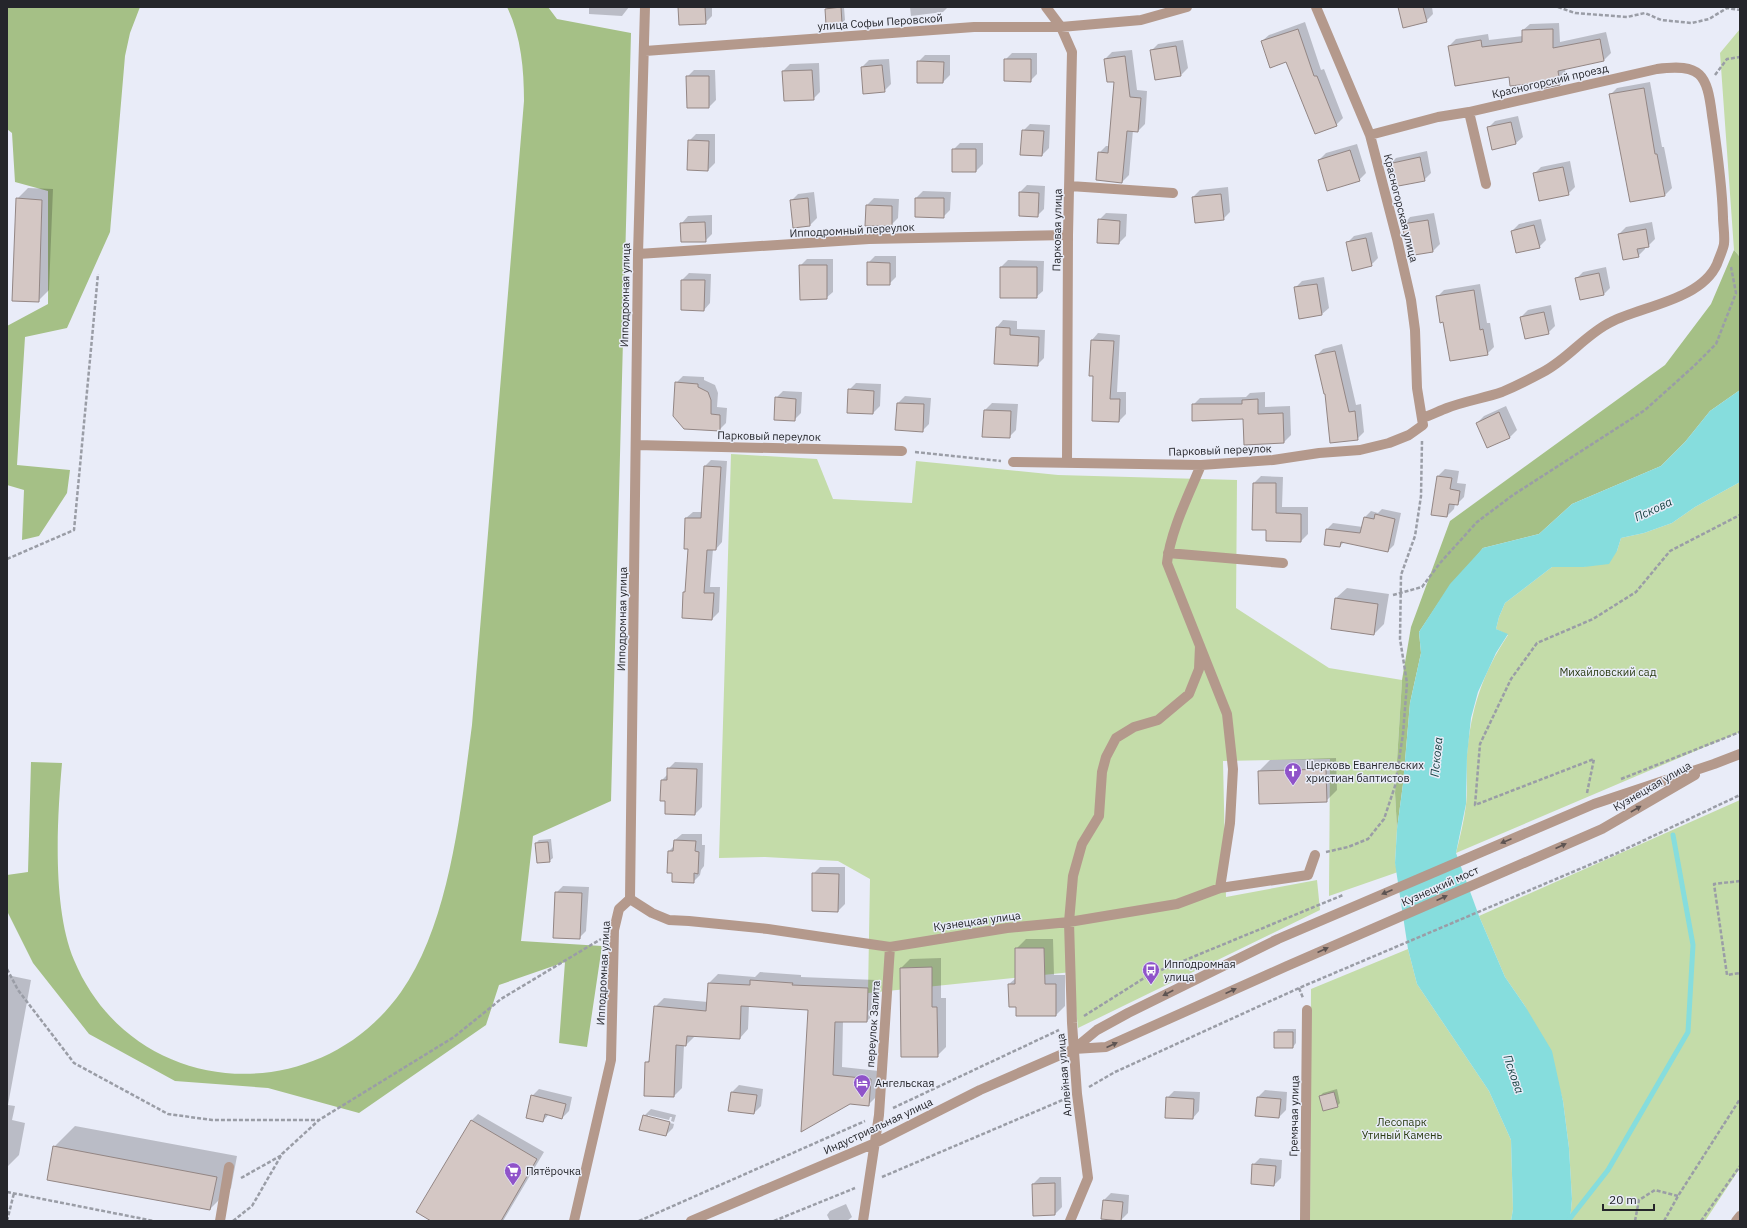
<svg xmlns="http://www.w3.org/2000/svg" width="1747" height="1228" viewBox="0 0 1747 1228" font-family="'IBM Plex Sans',sans-serif">
<style>
.green{fill:#c4dca9}
.forest{fill:#a5c086}
.water{fill:#86dddd}
.shadow{fill:#0003}
.lines{fill:none;stroke-linecap:round;stroke-linejoin:round}
.stream{stroke:#86dddd;stroke-width:5}
.building{fill:#d4c7c4;stroke:#938684}
.path{stroke:#9a9da6;stroke-width:2.5;stroke-dasharray:4 2;stroke-linecap:butt}
.minor{stroke:#b4998c;stroke-width:10}
.oneway{fill:#5e5452}
.labels{text-anchor:middle;dominant-baseline:central;stroke-width:3;stroke-linejoin:round;paint-order:stroke}
.street-label{font-size:11px;fill:#25262b;stroke:#e9ecf8}
.park-label{font-size:11px;fill:#293a11;stroke:#e9ecf8}
.poi-label{font-size:11px;fill:#25262b;stroke:#e9ecf8;text-anchor:start}
.water-label{font-size:12px;font-style:italic;fill:#1b4444;stroke:#e9ecf8}
</style>
<rect width="100%" height="100%" fill="#e9ecf8"/>
<path class="green" d="M1740,29V257L1734,250L1720,53Z
M731,454L817,459L833,499L912,503L916,461L1058,475L1237,480L1236,608L1329,668L1402,680L1395,793L1397,829L1395,863L1398,872L1329,896L1330,759L1223,761L1226,897L1317,880L1320,910L1078,1028L1072,972L868,993L870,879L838,861L765,857L719,858Z
M1740,482V732L1456,853C1460,837 1464,821 1466,805C1468,788 1466,772 1467,755C1471,709 1482,674 1508,635L1496,629L1499,617L1505,603L1552,567H1584L1617,551L1621,538L1644,533L1672,523L1695,507Z
M1740,800V1168L1705,1221H1570L1572,1199L1569,1148L1563,1101L1558,1083L1525,1006L1505,977L1479,916Z
M1408,949L1417,984L1489,1091L1511,1140L1513,1209L1511,1221H1310L1311,989Z"/>
<path class="forest" d="M7,7H140L130,33L125,56L110,232L67,328L25,337L17,465L70,470L67,493L39,536L22,540L24,490L7,485V326L48,304V191L15,182L12,133L7,129Z
M507,7H548L557,19L631,33L611,801L533,836L521,941L602,946L587,1047L559,1043L565,962L499,985L486,1025L359,1113L268,1088L175,1081L89,1034L33,963L7,911V875L28,872L31,762L62,763C57,820 52,907 74,960C132,1099 316,1112 401,992C450,923 461,808 472,725L524,101C524,69 521,36 507,7Z
M1734,250L1740,257V390L1710,411L1685,442L1661,466L1572,504L1539,534L1483,548L1439,602L1419,632L1421,653L1410,703L1403,784L1397,829L1395,793L1402,680L1411,627L1450,521L1665,365L1711,304Z"/>
<path class="water" d="M1740,390V482L1695,507L1672,523L1644,533L1621,538L1617,551L1609,564L1584,567H1552L1505,603L1499,617L1496,629L1508,634L1496,653L1478,692L1471,718L1467,756L1466,804L1456,853L1479,916L1505,977L1525,1006L1552,1051L1563,1101L1569,1148L1572,1199L1570,1221H1511L1513,1209L1511,1140L1489,1091L1417,984L1408,949L1395,863L1397,829L1403,784L1410,703L1421,653L1419,632L1450,584L1483,548L1539,534L1572,504L1661,466L1685,442L1710,411Z"/>
<path class="shadow" d="M589,7H629L622,16L589,14Z
M679,7H712V16L705,23Z
M828,7H844L845,20L842,23L827,24L826,9Z
M910,7H948L943,12L911,16Z
M1399,7H1432L1433,14L1426,21Z
M1305,22L1321,70L1324,69L1343,118L1336,125L1287,61L1262,41L1269,35Z
M1559,23L1560,42L1606,32L1611,53L1604,60L1565,68L1566,77L1559,84L1538,82L1510,76L1449,46L1456,39L1488,34L1489,40L1523,36V30L1530,24Z
M1183,40L1188,68L1181,75L1151,51L1158,44Z
M1132,50L1137,90L1147,91L1145,124L1138,131L1133,130L1129,175L1122,182L1099,153L1106,146H1109L1115,81L1105,59L1112,52Z
M1012,53H1037V74L1030,81L1005,60Z
M925,55H950V75L943,82L918,62Z
M889,59L891,84L884,91L862,67L869,60Z
M819,63L820,92L813,99L783,71L790,64Z
M694,70H715L716,100L709,107L687,77Z
M1650,82L1662,147H1664L1672,188L1665,195L1610,95L1617,88Z
M1518,116L1523,137L1516,143L1488,128L1495,121Z
M1030,124L1050,125L1049,148L1042,155L1023,131Z
M696,134H715V163L708,170L689,141Z
M960,143H983V164L976,171L953,150Z
M1357,144L1366,173L1359,180L1319,160L1326,153Z
M1427,151L1431,173L1424,180L1389,165L1396,158Z
M1570,161L1575,187L1568,194L1534,174L1541,167Z
M1027,185L1045,186L1044,209L1037,216L1020,192Z
M1228,187L1230,212L1223,219L1196,222L1193,197L1200,190Z
M28,188L53,189L49,290L38,301L17,199Z
M923,191L951,192L950,210L943,217L916,198Z
M814,192L817,218L810,225L794,227L791,201L798,194Z
M874,198L899,199L898,218L891,225L867,205Z
M1106,213L1127,214L1126,236L1119,243L1099,220Z
M1434,213L1440,244L1433,251L1404,224L1410,217Z
M712,215V234L705,241L682,223L688,216Z
M1541,219L1546,240L1539,247L1512,231L1519,224Z
M1652,222L1655,239L1648,246L1645,247V249L1638,256L1619,234L1626,227Z
M1372,232L1378,258L1371,265L1347,243L1354,236Z
M875,256H896V277L889,284L868,263Z
M807,259H833V292L826,298L800,266Z
M1008,260L1044,261L1043,291L1036,297L1001,267Z
M1606,267L1610,288L1603,295L1576,279L1583,272Z
M689,273L711,274L710,303L704,310L682,280Z
M1324,277L1329,308L1322,314L1295,288L1302,281Z
M1480,284L1487,323H1490L1494,347L1487,354L1444,321L1437,297L1444,290Z
M1551,305L1555,326L1548,333L1521,317L1528,310Z
M1003,320L1017,321V329L1045,330L1044,358L1037,365L997,327Z
M1098,333L1120,335L1117,392H1126V414L1119,421L1094,375L1092,340Z
M1342,344L1356,405L1361,404L1364,432L1357,439L1326,393L1316,356L1323,349Z
M683,376L704,377V380L715,385L718,393L717,407L727,408L726,423L719,430L676,383Z
M856,383L881,384L880,406L873,413L849,390Z
M783,391L802,392L801,413L794,420L776,398Z
M1265,392V407L1290,406L1291,435L1284,442L1245,444L1244,418L1193,405L1200,398L1246,397L1250,393Z
M905,396L931,398L929,424L922,431L898,403Z
M992,403L1018,404L1016,430L1009,437L985,410Z
M1506,406L1517,430L1510,437L1487,447L1477,423L1484,416Z
M711,460L727,461L722,542L716,549H713L710,587H720L719,612L712,619L684,592L686,590L689,548L686,518L693,512H702L705,466Z
M1445,469L1459,471L1457,483L1466,484L1464,497L1457,504H1455L1454,509L1447,516L1438,476Z
M1261,476L1283,477L1282,507H1308V534L1301,541L1267,529L1254,483Z
M1382,509L1401,513L1394,545L1388,551L1345,541L1340,546L1325,544L1327,529L1333,523L1363,527L1365,517L1371,511L1378,513Z
M1347,588L1389,594L1384,624L1374,634L1336,598Z
M1336,758L1337,790L1326,801L1259,771L1270,760Z
M675,762L703,763L702,807L695,814L666,800L662,780L668,774V769Z
M682,834H702V845H705L704,866L701,870L700,875L693,882L673,872L669,851L675,845V840Z
M551,839L553,858L549,861L536,843L539,840Z
M820,867H845V904L838,911L813,874Z
M563,886L589,887L586,931L579,938L556,893Z
M1026,939H1053L1054,975H1065V1006L1056,1015L1009,984L1016,978V949Z
M941,958V998H946V1047L937,1056L901,968L910,959Z
M760,972L801,975V977L876,980L875,1013L867,1021H843L842,1067L879,1071L877,1096L868,1105L849,1103L802,1130L809,1009L749,1005L748,1029L740,1038L695,1036L686,1045H684L682,1088L674,1096L646,1063L651,1058L655,1007L664,998L708,1002L709,983L718,974L755,977Z
M7,975L31,980L8,1105L15,1106L12,1120L25,1123L19,1155L7,1167Z
M1278,1029H1296V1043L1293,1047L1275,1033Z
M739,1085L763,1089L761,1106L754,1113L732,1092Z
M539,1089L572,1097L569,1111L562,1118L549,1114L543,1121L532,1096Z
M1337,1089L1340,1103L1337,1106L1320,1096L1323,1093Z
M1265,1090L1287,1092L1286,1110L1279,1117L1258,1097Z
M1174,1091L1200,1092L1199,1111L1193,1118L1167,1098Z
M651,1109L676,1115L674,1122L671,1121L672,1117H670L669,1120L648,1115V1117L667,1128H669L670,1123L674,1124L673,1128L666,1135L644,1116Z
M478,1114L544,1152L503,1221H433L472,1120Z
M75,1126L237,1156L231,1188L210,1209L54,1147Z
M1260,1158L1282,1160L1281,1178L1274,1185L1253,1165Z
M1040,1177H1061L1062,1207L1055,1214L1033,1184Z
M1111,1193L1129,1195L1128,1213L1121,1220L1104,1200Z
M846,1204L852,1217L847,1221H830L827,1215L830,1211Z"/>
<g class="lines">
<path class="stream" d="M1568,1221L1608,1170L1688,1032L1693,945L1673,835"/>
</g>
<path class="building" d="M678,7H705L706,24L679,25Z
M841,7L842,24L826,25L825,9Z
M1398,7H1423L1427,22L1403,28Z
M1298,29L1314,76H1317L1337,126L1315,134L1286,62L1270,68L1261,41Z
M1553,29V48L1600,39L1604,61L1558,71L1560,85L1545,88L1538,89L1537,83L1510,86L1509,77L1455,86L1448,46L1481,40L1482,47L1522,42V30Z
M1176,46L1181,76L1155,80L1150,50Z
M1125,56L1130,97L1141,98L1138,132L1127,131L1122,183L1096,180L1098,152L1108,153L1114,82H1107L1104,59Z
M1004,59H1031V82L1004,81Z
M917,61L944,62L943,83H917Z
M882,65L885,92L863,94L861,67Z
M812,70L814,100L784,101L782,71Z
M686,76H709V108H687Z
M1644,88L1655,154H1657L1665,196L1630,202L1609,94Z
M1511,122L1516,144L1492,150L1487,127Z
M1022,130L1044,131L1042,156L1020,155Z
M688,140L709,141L708,171L687,170Z
M952,149H976V172H952Z
M1350,150L1360,181L1327,191L1318,160Z
M1420,157L1425,181L1393,187L1388,164Z
M1563,167L1569,195L1539,201L1533,173Z
M1019,192L1039,193L1038,217L1019,216Z
M1221,194L1224,220L1195,223L1192,197Z
M16,198L42,200L39,302L12,301Z
M808,198L810,226L793,228L790,200Z
M915,198H944V218L915,217Z
M866,205L892,206V226H865Z
M1098,219L1120,221L1119,244L1097,243Z
M1428,220L1433,252L1408,256L1402,224Z
M705,222L706,242H681L680,223Z
M1534,225L1540,248L1516,253L1511,231Z
M1646,229L1649,247L1637,249L1639,257L1623,260L1618,234Z
M1366,238L1372,266L1352,271L1346,242Z
M867,262L890,263V285H867Z
M799,265H827V299L800,300Z
M1000,267H1037V298H1000Z
M1599,273L1604,295L1580,300L1575,278Z
M681,280H705L704,311L681,310Z
M1317,284L1322,315L1299,319L1294,287Z
M1474,290L1480,330L1483,329L1488,355L1450,361L1443,322L1440,323L1436,296Z
M1544,312L1549,334L1525,339L1520,317Z
M996,327L1010,328V335L1039,337L1038,366L994,364Z
M1091,340L1114,341L1110,399H1120L1119,422L1092,421L1093,376H1089Z
M1335,351L1349,412L1355,411L1358,440L1330,443L1325,394H1324L1315,355Z
M675,382L698,384V387L708,392L711,400V414L720,415V431L684,429L673,416Z
M848,389L874,391L873,414L847,413Z
M775,397L796,399L795,421L774,420Z
M1258,399V414L1283,413L1284,443L1244,445L1243,419L1192,421V404H1242V400Z
M897,403L924,404L923,432L895,430Z
M984,410L1011,411L1010,438L982,437Z
M1499,412L1510,438L1487,448L1476,423Z
M704,466L721,467L716,550H707L704,593H714L712,620L682,618L683,592H685L688,549H684L685,518H701Z
M1437,476L1452,478L1450,489L1460,491L1458,505L1449,504L1447,517L1431,515Z
M1253,483H1276V513L1301,514V542L1266,541V530H1252Z
M1375,514L1395,519L1388,552L1341,542L1340,547L1324,545L1326,529L1360,533L1364,517L1374,519Z
M1335,598L1378,604L1374,635L1331,629Z
M667,768L697,769L695,815L665,814V801H660L661,780H667Z
M1326,769L1327,802L1259,804L1258,771Z
M674,840L696,841L695,851L699,852L698,874L694,873V883L672,882V873H667L668,851H673Z
M548,842L550,862L537,863L535,843Z
M812,873L839,874L838,912L812,911Z
M555,892L582,893L580,939L553,938Z
M1015,948H1044L1045,984H1056V1016H1016V1007H1009L1008,984H1015Z
M932,967V1007H937L938,1057H901L900,968Z
M750,980L793,983L792,985L868,988L867,1022H835L833,1075L871,1079L869,1106L850,1104L801,1132L808,1010L741,1006L740,1039L687,1036L686,1046L676,1045L674,1097L644,1096L645,1062H649L654,1006L706,1011L708,983L750,985Z
M1274,1032H1293V1048H1274Z
M731,1092L757,1095L754,1114L728,1111Z
M1334,1092L1338,1107L1323,1111L1319,1096Z
M531,1095L566,1104L562,1119L545,1114L543,1122L526,1118Z
M1166,1097L1194,1099L1193,1119L1165,1118Z
M1257,1097L1281,1099L1279,1118L1255,1116Z
M643,1115L670,1122L666,1136L639,1130Z
M471,1120L537,1159L501,1221H431L416,1212Z
M53,1146L217,1177L210,1210L47,1180Z
M1252,1164L1276,1166L1274,1186L1251,1184Z
M1055,1183V1215L1033,1216L1032,1184Z
M1103,1200L1123,1202L1121,1221L1101,1219Z"/>
<g class="lines">
<path class="path" d="M1558,7L1575,13L1627,17L1645,13L1661,20L1692,23L1709,19L1727,8L1740,10
M1715,75L1727,59L1740,57
M915,452L1001,461
M7,559L74,530L98,274
M1393,595L1422,587L1440,563L1477,522L1513,495L1645,410L1694,366L1716,344L1736,293L1731,267
M1621,779L1740,732
M1587,793L1594,759L1475,805L1480,744L1511,679L1537,643L1593,619L1636,592L1670,551L1740,515
M1326,852L1348,847L1368,839L1384,819L1395,786L1403,734L1407,683L1400,639L1401,575L1415,536L1421,496L1422,441
M1740,881L1714,884L1727,975L1740,973
M7,969L18,990L74,1063L168,1114L212,1120H319
M1299,988L1303,998
M1084,1016L1149,975L1343,895
M1089,1087L1115,1072L1299,988L1615,854L1740,795
M893,1108L1059,1030
M882,1177L1065,1099
M241,1178L282,1155
M7,1192L154,1221
M7,1221L14,1193
M233,1221L252,1206L282,1154L319,1120L454,1037L501,999L601,939
M639,1221L865,1121
M774,1221L855,1188
M1635,1221L1639,1200L1655,1190L1678,1196
M1664,1221L1678,1196L1740,1099
M1701,1221L1740,1166"/>
<path class="minor" d="M1046,7L1061,27L1072,52L1068,235L1067,462
M645,51L974,27H1061L1141,20L1187,7
M1469,112L1486,184
M1370,135L1438,117L1469,112L1657,69C1701,63 1707,74 1712,115C1717,149 1722,182 1723,217C1723,225 1725,235 1724,244C1723,250 1719,258 1717,264C1701,300 1642,306 1611,322C1586,334 1568,359 1543,372C1530,379 1516,386 1502,392C1485,398 1465,401 1447,408C1439,411 1431,415 1422,418
M1070,186L1173,193
M638,254L869,239L1068,235
M636,445L902,451
M1013,462L1201,465L1273,460L1319,453L1360,450L1389,443L1409,435L1423,425L1417,388L1415,330L1411,300L1397,239L1370,135L1316,7
M1201,465C1189,494 1170,532 1167,563L1227,714L1233,769L1230,823L1220,888
M1168,553L1283,563
M630,899L652,913L669,920L689,921L768,929L890,947L1007,928L1069,922L1177,904L1220,888L1308,875L1315,855
M1074,1049L1106,1047L1287,966L1602,829L1695,775
M220,1221L229,1167
M574,1221L611,1060L614,930L619,909L630,899L638,254L645,7
M691,1221L875,1143L980,1090L1074,1049L1097,1030L1128,1013L1278,939L1594,804L1714,764L1740,754
M863,1221L879,1115L890,947
M1070,1221L1088,1178L1077,1094L1072,1023L1069,922L1073,876L1082,844L1099,816L1102,772L1106,757L1116,738L1134,727L1158,720L1189,694L1199,669L1200,646
M1305,1221L1307,1010
M1736,1221L1740,1216"/>
</g>
<defs><path id="oneway-solid" d="M-6-.8H1V-3.2L6.5 0L1 3.2V.8H-6Z"/></defs>
<g class="oneway">
<use href="#oneway-solid" transform="translate(1636 809) rotate(-30)"/>
<use href="#oneway-solid" transform="translate(1506 841) rotate(157)"/>
<use href="#oneway-solid" transform="translate(1561 846) rotate(-24)"/>
<use href="#oneway-solid" transform="translate(1387 892) rotate(157)"/>
<use href="#oneway-solid" transform="translate(1442 898) rotate(-24)"/>
<use href="#oneway-solid" transform="translate(1323 950) rotate(-24)"/>
<use href="#oneway-solid" transform="translate(1231 991) rotate(-24)"/>
<use href="#oneway-solid" transform="translate(1168 993) rotate(153)"/>
<use href="#oneway-solid" transform="translate(1112 1045) rotate(-24)"/>
</g>
<defs>
<g id="church-pin" transform="scale(0.9)"><path d="M0 17L-7.5 6A9.5 9.5 0 1 1 7.5 6Z" fill="#8f53c9" stroke="#e9ecf8"/><path d="M-1.2-6h2.4v3.5h3.3v2.4h-3.3V6h-2.4V-.1h-3.3v-2.4h3.3Z" fill="#fff"/></g>
<g id="bus-pin" transform="scale(0.9)"><path d="M0 17L-7.5 6A9.5 9.5 0 1 1 7.5 6Z" fill="#8f53c9" stroke="#e9ecf8"/><path d="M-5-6H5V4H4V6H2V4H-2V6H-4V4H-5ZM-3.5-4V0h7V-4ZM-3.5 1.2v1.5H-2V1.2ZM2 1.2v1.5H3.5V1.2Z" fill="#fff"/></g>
<g id="hotel-pin" transform="scale(0.9)"><path d="M0 17L-7.5 6A9.5 9.5 0 1 1 7.5 6Z" fill="#8f53c9" stroke="#e9ecf8"/><path d="M-6-4.5h1.5V1H6V5H4.5V3h-9V5H-6ZM-4 0a1.8 1.8 0 1 1 3.6 0ZM.5 0V-2.5h3Q6-2.5 6 0Z" fill="#fff"/></g>
<g id="supermarket-pin" transform="scale(0.9)"><path d="M0 17L-7.5 6A9.5 9.5 0 1 1 7.5 6Z" fill="#8f53c9" stroke="#e9ecf8"/><path d="M-6-5.5h2.5l.6 2H6L4.5 2H-2.5L-4.4-4H-6ZM-1.5 3.2a1.3 1.3 0 1 0 .1 0ZM3 3.2a1.3 1.3 0 1 0 .1 0Z" fill="#fff"/></g>
</defs>
<g fill-rule="evenodd">
<use href="#church-pin" x="1293" y="771"/>
<use href="#bus-pin" x="1151" y="970"/>
<use href="#hotel-pin" x="862" y="1083"/>
<use href="#supermarket-pin" x="513" y="1171"/>
</g>
<g class="labels">
<g class="street-label">
<text transform="translate(880 22) rotate(-4)">улица Софьи Перовской</text>
<text transform="translate(1550 81) rotate(-13)">Красногорский проезд</text>
<text transform="translate(1401 208) rotate(76)">Красногорская улица</text>
<text transform="translate(852 230) rotate(-3)">Ипподромный переулок</text>
<text transform="translate(1057 230) rotate(-89)">Парковая улица</text>
<text transform="translate(625 295) rotate(-89)">Ипподромная улица</text>
<text transform="translate(769 436) rotate(1)">Парковый переулок</text>
<text transform="translate(1220 450) rotate(-2)">Парковый переулок</text>
<text transform="translate(622 619) rotate(-89)">Ипподромная улица</text>
<text transform="translate(1652 786) rotate(-30)">Кузнецкая улица</text>
<text transform="translate(1440 886) rotate(-24)">Кузнецкий мост</text>
<text transform="translate(977 921) rotate(-8)">Кузнецкая улица</text>
<text transform="translate(603 973) rotate(-87)">Ипподромная улица</text>
<text transform="translate(873 1024) rotate(-86)">переулок Залита</text>
<text transform="translate(1064 1075) rotate(-95)">Аллейная улица</text>
<text transform="translate(1294 1116) rotate(-89)">Гремячая улица</text>
<text transform="translate(878 1126) rotate(-25)">Индустриальная улица</text>
</g>
<g class="park-label">
<text x="1608" y="672">Михайловский сад</text>
<text x="1402" y="1122">Лесопарк<tspan x="1402" dy="13">Утиный Камень</tspan></text>
</g>
<g class="poi-label">
<text x="1306" y="765">Церковь Евангельских<tspan x="1306" dy="13">христиан баптистов</tspan></text>
<text x="1164" y="964">Ипподромная<tspan x="1164" dy="13">улица</tspan></text>
<text x="875" y="1083">Ангельская</text>
<text x="526" y="1171">Пятёрочка</text>
</g>
<g class="water-label">
<text transform="translate(1653 509) rotate(-25)">Пскова</text>
<text transform="translate(1436 757) rotate(-84)">Пскова</text>
<text transform="translate(1514 1074) rotate(71)">Пскова</text>
</g>
</g>
<rect width="1747" height="1228" fill="none" stroke="#25262b" stroke-width="16"/>
<path d="M1603 1204v6h51v-6" fill="none" stroke="#25262b" stroke-width="2"/>
<text x="1609" y="1204" font-size="12" fill="#25262b" stroke="#e9ecf8" stroke-width="3" paint-order="stroke">20 m</text>
</svg>
